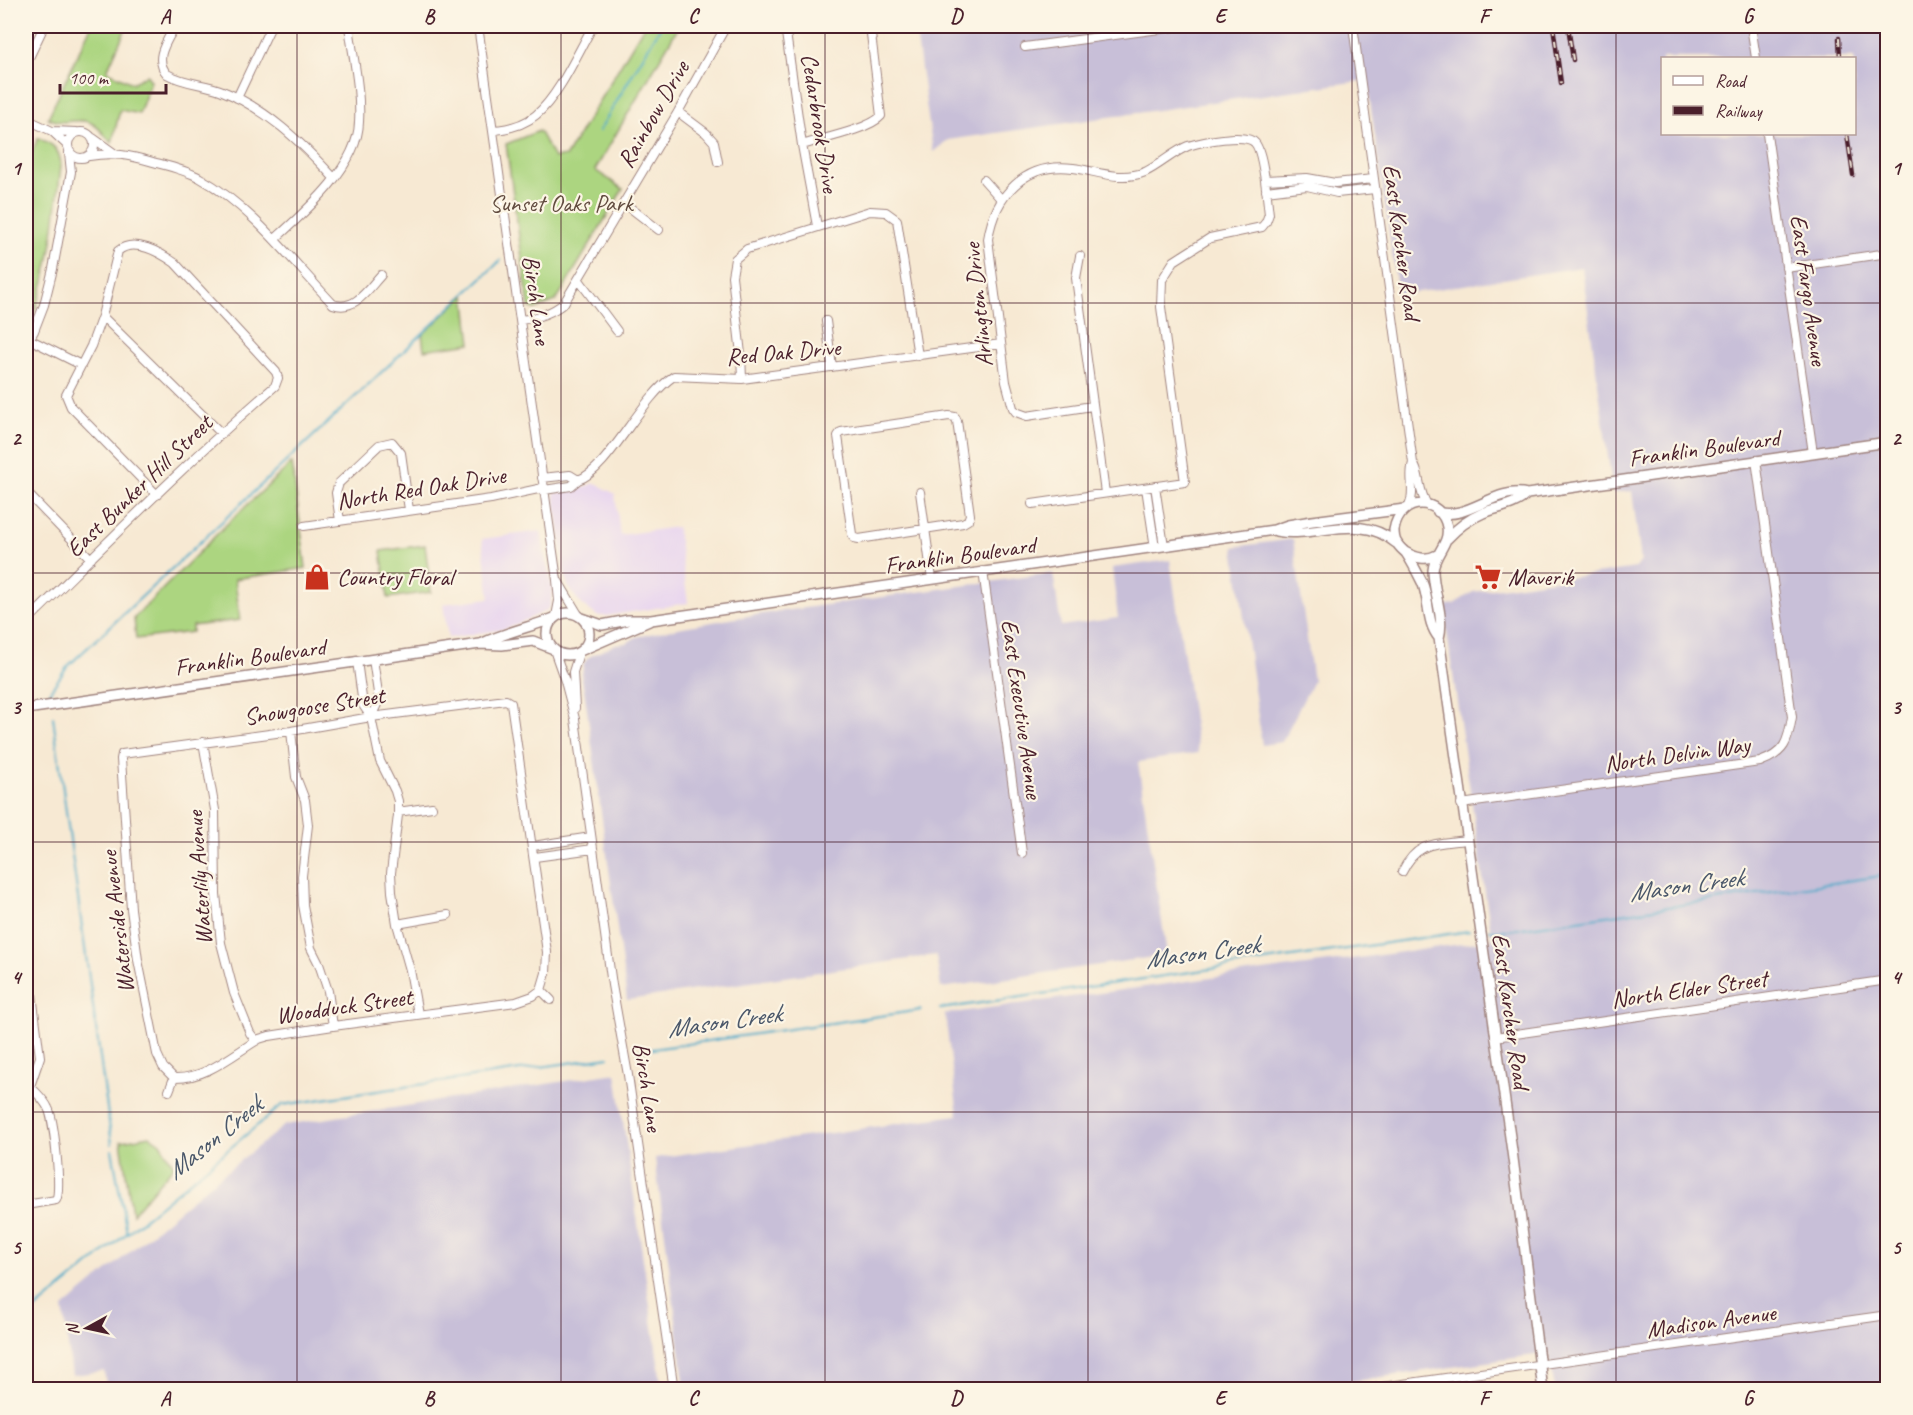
<svg xmlns="http://www.w3.org/2000/svg" width="1913" height="1415" viewBox="0 0 1913 1415" font-family="Caveat,sans-serif">
<style>
.built{fill:#e6d2f0}
.industrial{fill:#c8bfd8;fill-rule:evenodd}
.green{fill:#acd580;stroke:#7b7a56;stroke-width:1.5}
.lines{fill:none;stroke-linecap:round;stroke-linejoin:round}
.stream{stroke:#4aaac9;stroke-width:2}
.minor-casing{stroke:#a0847f;stroke-width:10}
.major-casing{stroke:#a0847f;stroke-width:12}
.minor{stroke:#fff;stroke-width:8}
.major{stroke:#fff;stroke-width:9}
.rail-casing{stroke:#4a1f2b;stroke-width:4.5}
.rail{stroke:#fcf5e5;stroke-width:2;stroke-dasharray:7;stroke-linecap:butt}
.grid{fill:none;stroke:#4a1f2b;stroke-width:1.5;stroke-opacity:0.55}
.labels{text-anchor:middle;dominant-baseline:central;stroke-width:4.5;stroke-linejoin:round;paint-order:stroke}
.street-label{font-size:24px;fill:#4a1f2b;stroke:#fcf5e5}
.park-label{font-size:24px;fill:#624c40;stroke:#fcf5e5}
.poi-label{font-size:24px;fill:#4a1f2b;stroke:#fcf5e5;text-anchor:start}
.water-label{font-size:26px;font-style:italic;fill:#4a576a;stroke:#fcf5e5}
.neatline{fill:none;stroke:#4a1f2b;stroke-width:2}
.grid-label{font-size:20px;text-anchor:middle;font-weight:bold;fill:#4a1f2b}
</style>
<rect width="100%" height="100%" fill="#fcf5e5"/>
<filter id="ink" filterUnits="userSpaceOnUse"><feTurbulence type="fractalNoise" baseFrequency=".0167" numOctaves="2"/><feDisplacementMap in="SourceGraphic" scale="12" xChannelSelector="R" yChannelSelector="G"/><feConvolveMatrix kernelMatrix="1 2 1 2 8 2 1 2 1" color-interpolation-filters="sRGB"/></filter>
<filter id="wash" filterUnits="userSpaceOnUse"><feTurbulence type="fractalNoise" baseFrequency=".008" numOctaves="4" result="noise"/><feDisplacementMap in="SourceGraphic" scale="24" xChannelSelector="R" yChannelSelector="G"/><feGaussianBlur stdDeviation="1.35" result="paint"/><feColorMatrix in="noise" values="0 0 0 0 0 0 0 0 0 0 0 0 0 0 0 0 0 1.4 0 .05"/><feComposite in="paint" operator="in"/></filter>
<g filter="url(#wash)">
<rect width="100%" height="100%" fill="#f7e9d3"/>
<path class="built" d="M595,483L615,494L620,535L677,527L688,603L606,616H597L579,602L568,586L565,574L554,493L578,490Z
M541,531L545,558L553,588L550,606L546,611L505,629L448,638L443,604L490,598L482,539Z"/>
<path class="industrial" d="M915,26H1887V1389H1555L1549,1353L1293,1390L685,1389L655,1158L958,1115L945,1014L1492,940L1443,606L1454,604L1473,592L1636,568L1641,561L1632,491L1613,493L1582,267L1398,295L1367,80L948,140L933,152ZM1662,58H1854V134H1662Z
M1293,539L1313,681L1282,742L1262,745L1234,547Z
M1170,560L1198,753L1138,762L1167,955L941,988L936,955L627,1000L584,688L581,680L584,663L589,657L616,644L627,643L636,637L683,627L748,616L1053,573L1061,626L1118,618L1112,568Z
M616,1073L662,1389L107,1390L104,1371L72,1375L63,1308L207,1187L285,1125Z"/>
<path class="green" d="M91,26H127L107,71L132,83L147,75L151,81L139,114L120,110L112,143C105,137 100,127 91,123C77,116 66,127 48,118Z
M644,26H679L595,170L623,189L556,301L535,309L529,307L506,144L539,131L554,158L566,156Z
M38,138C53,144 60,149 61,166C54,226 52,275 26,332V166Z
M465,295L471,343L424,350L422,335Z
M292,463L306,568L235,579L240,620L192,626V632L136,639L134,618L227,524Z
M425,545L431,592L388,598L381,551Z
M150,1136L160,1143L174,1166L132,1214L121,1141Z"/>
<g class="lines">
<path class="stream" d="M599,131L661,26
M50,695V691L68,666L501,260
M53,717L112,1144
M1489,930H1509L1888,875
M940,1009L1469,931
M639,1051L921,1010
M112,1150L127,1233
M26,1317L282,1105L609,1057"/>
</g>
</g>
<g filter="url(#ink)">
<g class="lines">
<g class="minor-casing">
<path id="minor" d="M175,26C167,41 153,59 167,74C182,83 204,84 220,90C266,108 301,142 334,178
M478,26L557,580L559,601L556,616
M785,26L802,145L817,226
M1353,26L1413,463C1408,477 1416,492 1409,506
M1751,26L1756,58
M1025,47L1182,26
M26,64L44,26
M237,98L271,26
M678,112L706,133L714,142L718,162
M26,119L52,131
M493,130C508,129 524,125 536,115C559,96 578,52 593,26
M68 145a13 13 0 1 1 26 0a13 13 0 1 1-26 0Z
M1767,134L1813,453
M93,138L114,153
M67,145L52,131L76,132
M802,145C821,139 870,129 881,116L870,26
M89,156C113,152 129,155 153,162C168,166 186,170 200,178C252,207 293,262 333,304C355,312 368,289 381,275
M984,180L1001,199
M1265,180L1307,178L1335,183L1373,179
M1266,191L1307,186L1337,193L1375,189
M624,203L659,230
M275,239C306,211 358,166 359,122C361,90 353,57 349,26
M1080,256L1076,278L1105,493
M1786,268L1888,253
M579,280L617,331
M102,316L221,433
M520,320C537,318 551,314 564,303L678,112L726,26
M826,321L832,367
M29,339L81,365
M26,345L34,331L44,305L53,269L71,172L69,153
M742,379L741,354L732,276L735,259L747,249L870,211L886,212L897,220L918,356
M949,416L955,417L957,421L970,515L968,520L963,523L859,539L854,538L852,534L838,436L841,432Z
M1413,463C1421,474 1417,490 1428,506
M542,478L570,475L578,480L571,486L544,490
M578,480C609,470 640,398 674,376L742,379L1001,344
M1155,486L1164,546
M1146,488L1155,548
M26,492L91,559
M920,492L932,579
M1032,504L1185,482L1161,307L1162,280L1174,261L1210,238L1262,227L1266,222L1269,214C1267,200 1264,153 1255,143C1246,132 1201,142 1188,146C1173,152 1160,165 1145,172C1120,182 1097,171 1073,168C1025,162 995,195 988,239L1006,382L1013,408L1016,412L1027,416L1092,406
M340,521L336,493L339,483L379,445L392,442L401,453L409,510
M304,526L491,499L543,488
M983,571L1022,853
M558,581L579,616
M26,622C108,542 188,461 275,386L278,378L276,372L175,263C161,253 134,237 118,251L102,316L91,346L66,395L71,407L157,495
M554,650L565,681L575,719L612,985L628,1075L674,1390
M357,661L363,705L371,717L379,700L373,659
M575,708L573,672L579,653
M371,717L380,761L395,791L398,801V815L391,873L392,892L397,924L410,970L418,1014
M291,731L296,777L305,800L308,825L302,876L303,905L311,948L319,964L328,991L333,1026
M203,742L215,810L216,894L221,943L234,993L250,1033L256,1041
M1461,804L1760,762C1785,753 1788,742 1792,717L1756,460
M398,812L432,807
M533,846L591,837
M535,857L593,849
M1402,872C1417,841 1435,844 1466,840
M397,924L448,915
M26,947L40,1057L30,1086L26,1091
M541,990L551,1000
M1495,1037L1888,980
M174,1078L163,1067L157,1054L138,960L131,909L121,759L122,754L291,731L371,717L506,700L511,703L547,952L546,973L541,990
M174,1078C206,1079 232,1055 259,1039L269,1036L333,1026L516,1002L533,996L541,990
M169,1091L174,1078
M26,1205L56,1200C62,1191 54,1118 48,1108C44,1099 36,1093 30,1086
M1361,1390L1888,1315"/>
</g>
<g class="major-casing">
<path id="major" d="M1438,512C1468,521 1496,486 1527,494L1888,442
M1276,531C1318,539 1359,511 1396,543
M1447,539C1457,528 1469,519 1483,513C1498,507 1515,506 1527,494
M1405,552C1416,558 1426,561 1437,555
M547 634a21 21 0 1 1 42 0a21 21 0 1 1-42 0Z
M582,618L602,625L628,620H651L1274,530L1288,525L1312,521L1405,509
M1439,638C1426,623 1430,600 1422,582C1417,572 1412,562 1406,553C1403,550 1399,547 1397,543C1394,539 1394,535 1394,530C1400,495 1442,497 1447,527C1450,544 1434,554 1433,570C1433,592 1445,617 1439,638L1512,1151L1543,1390
M483,643C506,632 531,627 554,618
M582,650L649,621
M26,709L480,644L502,645L533,641L551,648"/>
</g>
<use href="#minor" class="minor"/>
<use href="#major" class="major"/>
<g class="rail-casing">
<path id="rail" d="M1553,26L1561,83
M1568,26L1573,60
M1839,38L1840,58
M1847,134L1853,175"/>
</g>
<use href="#rail" class="rail"/>
</g>
</g>
<path class="grid" d="M297,26V1390M561,26V1390M825,26V1390M1088,26V1390M1352,26V1390M1616,26V1390M26,303H1888M26,573H1888M26,842H1888M26,1112H1888"/>
<defs>
<g id="shop-bare" transform="scale(2.07)"><path d="M-5-2.5h2.3a2.7 3.5 0 0 1 5.4 0H5L5.5 6h-11ZM-1.5-2.5h3a1.5 2.3 0 0 0-3 0Z" fill="#c8321e" stroke="#fcf5e5" stroke-width="2.5" paint-order="stroke"/></g>
<g id="supermarket-bare" transform="scale(2.07)"><path d="M-6-5.5h2.5l.6 2H6L4.5 2H-2.5L-4.4-4H-6ZM-1.5 3.2a1.3 1.3 0 1 0 .1 0ZM3 3.2a1.3 1.3 0 1 0 .1 0Z" fill="#c8321e" stroke="#fcf5e5" stroke-width="2.5" paint-order="stroke"/></g>
</defs>
<g fill-rule="evenodd">
<use href="#shop-bare" x="317" y="577"/>
<use href="#supermarket-bare" x="1488" y="577"/>
</g>
<g class="labels">
<g class="street-label">
<text transform="translate(653 114) rotate(-60)">Rainbow Drive</text>
<text transform="translate(820 123) rotate(81)">Cedarbrook Drive</text>
<text transform="translate(1402 242) rotate(82)">East Karcher Road</text>
<text transform="translate(1809 290) rotate(82)">East Fargo Avenue</text>
<text transform="translate(537 300) rotate(82)">Birch Lane</text>
<text transform="translate(978 305) rotate(-96)">Arlington Drive</text>
<text transform="translate(783 352) rotate(-5)">Red Oak Drive</text>
<text transform="translate(1704 448) rotate(-8)">Franklin Boulevard</text>
<text transform="translate(139 486) rotate(-44)">East Bunker Hill Street</text>
<text transform="translate(421 488) rotate(-9)">North Red Oak Drive</text>
<text transform="translate(960 555) rotate(-8)">Franklin Boulevard</text>
<text transform="translate(250 657) rotate(-8)">Franklin Boulevard</text>
<text transform="translate(314 706) rotate(-9)">Snowgoose Street</text>
<text transform="translate(1022 709) rotate(82)">East Executive Avenue</text>
<text transform="translate(1677 754) rotate(-8)">North Delvin Way</text>
<text transform="translate(199 878) rotate(-94)">Waterlily Avenue</text>
<text transform="translate(117 922) rotate(-97)">Waterside Avenue</text>
<text transform="translate(1689 989) rotate(-8)">North Elder Street</text>
<text transform="translate(344 1006) rotate(-8)">Woodduck Street</text>
<text transform="translate(1511 1011) rotate(82)">East Karcher Road</text>
<text transform="translate(648 1087) rotate(81)">Birch Lane</text>
<text transform="translate(1711 1321) rotate(-8)">Madison Avenue</text>
</g>
<g class="park-label">
<text x="561" y="203">Sunset Oaks Park</text>
</g>
<g class="poi-label">
<text x="337" y="577">Country Floral</text>
<text x="1508" y="577">Maverik</text>
</g>
<g class="water-label">
<text transform="translate(1686 885) rotate(-8)">Mason Creek</text>
<text transform="translate(1202 952) rotate(-8)">Mason Creek</text>
<text transform="translate(724 1021) rotate(-8)">Mason Creek</text>
<text transform="translate(214 1138) rotate(-39)">Mason Creek</text>
</g>
</g>
<rect width="1913" height="1415" fill="none" stroke="#fcf5e5" stroke-width="66"/>
<rect x="1661" y="57" width="195" height="78" fill="#fcf5e5" stroke="#b59f9b" stroke-width="1.5"/>
<rect x="1673" y="76" width="30" height="9" fill="#ffffff" stroke="#b59f9b" stroke-width="1.5"/>
<text x="1715" y="87" font-size="18" fill="#4a1f2b">Road</text>
<rect x="1673" y="106" width="30" height="9" fill="#4a1f2b" stroke="#b59f9b" stroke-width="1.5"/>
<text x="1715" y="117" font-size="18" fill="#4a1f2b">Railway</text>
<g transform="translate(87 1328) rotate(262)" stroke="#fcf5e5" stroke-width="4.5" paint-order="stroke">
<path d="M0-4.5L10 22L0 15L-10 22Z" fill="#4a1f2b"/>
<text y="-9" font-size="16" font-weight="bold" text-anchor="middle" fill="#4a1f2b">N</text>
</g>
<path d="M60 84v9h106v-9" fill="none" stroke="#4a1f2b" stroke-width="3"/>
<text x="69" y="84" font-size="18" fill="#4a1f2b" stroke="#fcf5e5" stroke-width="4.5" paint-order="stroke">100 m</text>
<rect x="33" y="33" width="1847" height="1349" class="neatline"/>
<g class="grid-label">
<text x="165" y="23">A</text>
<text x="429" y="23">B</text>
<text x="693" y="23">C</text>
<text x="956" y="23">D</text>
<text x="1220" y="23">E</text>
<text x="1484" y="23">F</text>
<text x="1748" y="23">G</text>
<text x="16" y="175">1</text>
<text x="1896" y="175">1</text>
<text x="16" y="445">2</text>
<text x="1896" y="445">2</text>
<text x="16" y="714">3</text>
<text x="1896" y="714">3</text>
<text x="16" y="984">4</text>
<text x="1896" y="984">4</text>
<text x="16" y="1254">5</text>
<text x="1896" y="1254">5</text>
<text x="165" y="1405">A</text>
<text x="429" y="1405">B</text>
<text x="693" y="1405">C</text>
<text x="956" y="1405">D</text>
<text x="1220" y="1405">E</text>
<text x="1484" y="1405">F</text>
<text x="1748" y="1405">G</text>
</g>
</svg>
